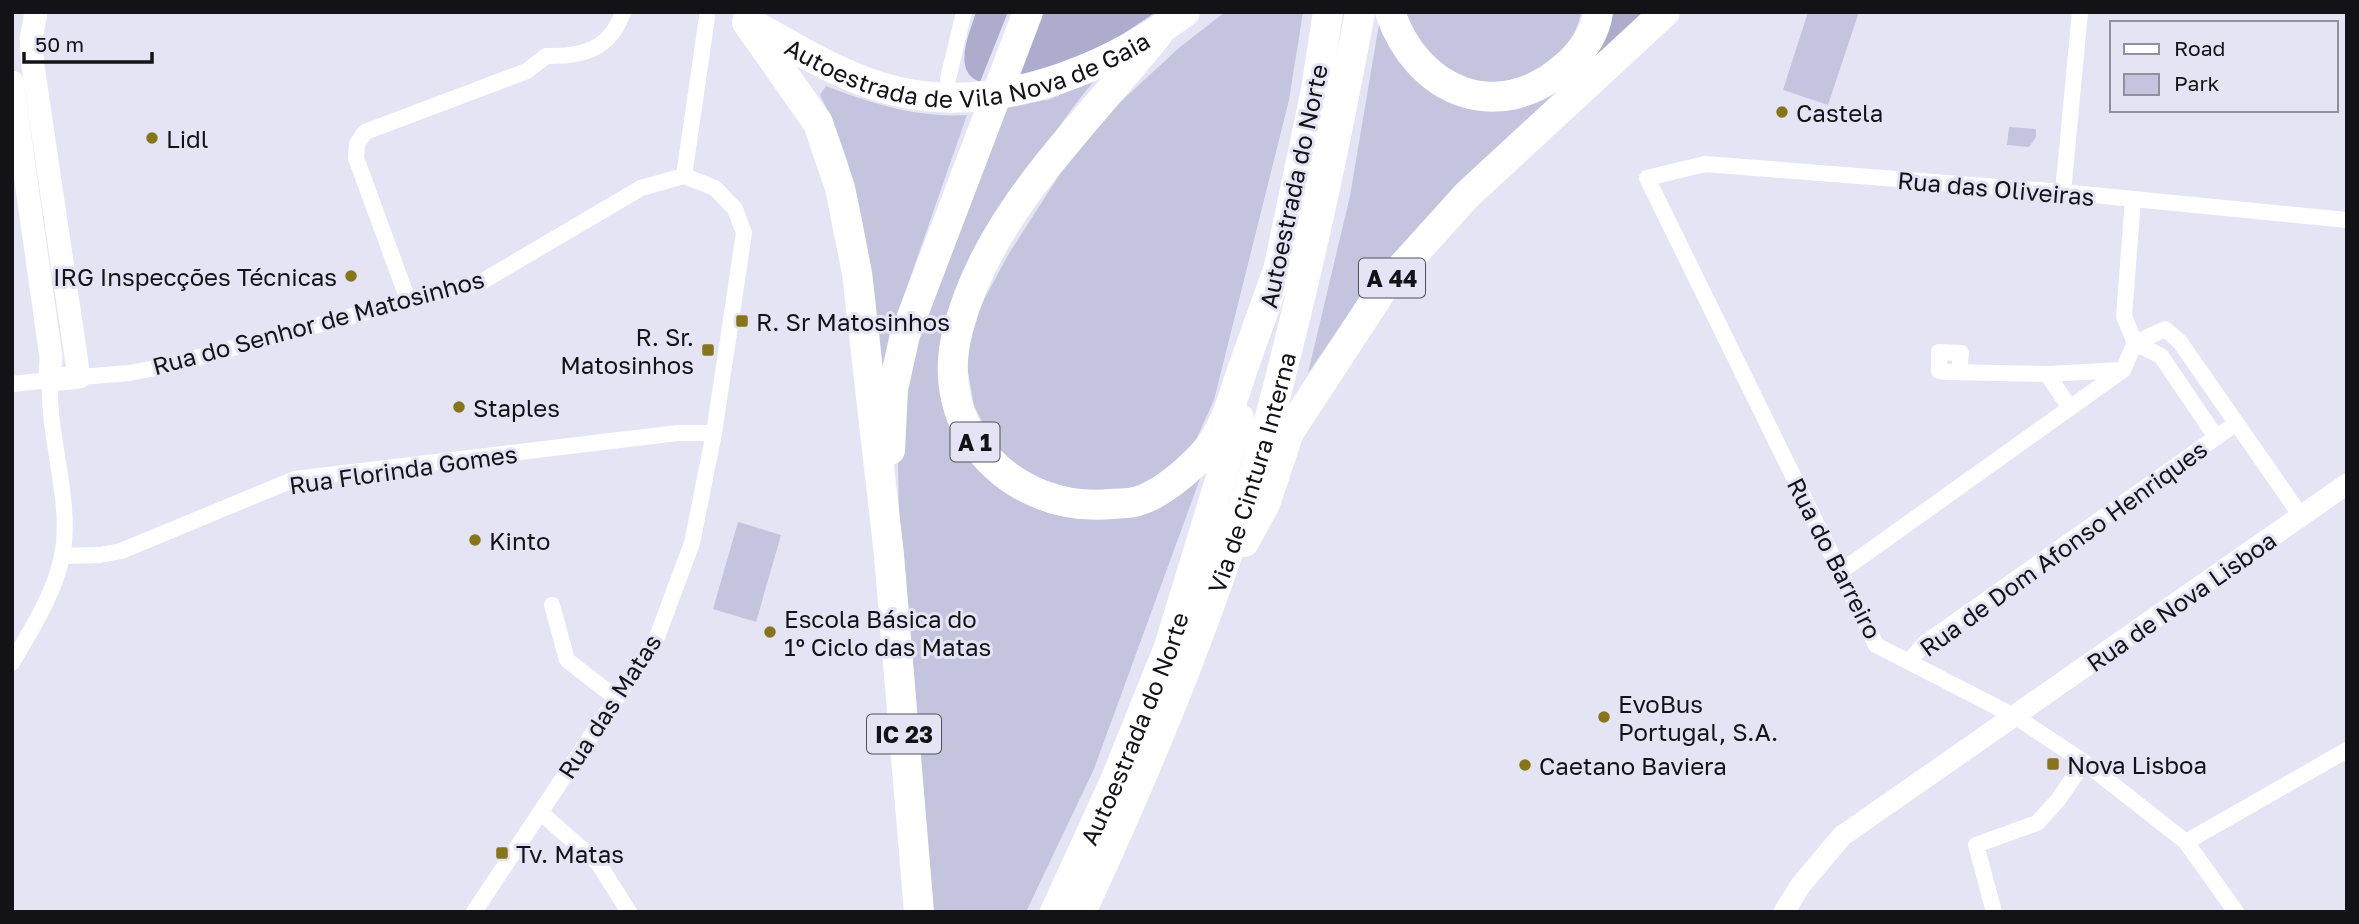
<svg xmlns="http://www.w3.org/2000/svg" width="2359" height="924" viewBox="0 0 2359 924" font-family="'Golos Text',sans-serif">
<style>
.green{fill:#c5c4de}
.forest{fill:#adaccd}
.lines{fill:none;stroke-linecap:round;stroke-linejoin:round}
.minor{stroke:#fff;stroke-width:16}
.tertiary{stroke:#fff;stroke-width:21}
.secondary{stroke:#fff;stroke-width:23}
.motorway{stroke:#fff;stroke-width:30}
.poi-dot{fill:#867619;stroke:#e5e4f4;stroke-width:2.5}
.labels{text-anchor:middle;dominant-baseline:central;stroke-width:6;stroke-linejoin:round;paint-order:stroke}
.shield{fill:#e5e4f4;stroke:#515159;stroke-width:2}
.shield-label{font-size:23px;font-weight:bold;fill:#121217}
.street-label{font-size:24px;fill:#121217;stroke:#e5e4f4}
.poi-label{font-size:24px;fill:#121217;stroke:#e5e4f4;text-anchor:start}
</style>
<rect width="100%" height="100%" fill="#e5e4f4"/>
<path class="green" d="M1225,12H1303L1289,100L1214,400L1196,440L1156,480L1131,490H1062L1011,464L994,444L974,406L967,366L972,322L1008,255L1060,174L1116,106L1180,47Z
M1405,12H1581C1577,35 1564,51 1545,64C1487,104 1428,75 1405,12Z
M1808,12H1859L1828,105L1783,90Z
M1379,24L1469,107L1501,111L1528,103L1581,70L1359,299L1308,373L1350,196Z
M1095,80C1026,160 988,258 944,352L1020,500L1048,513L1079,519L1122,517L1201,476L1094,769L1026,912H929L899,520L898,462L905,395L921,327L1008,105L1048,100Z
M826,86C873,104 917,118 967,115L900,307L883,382C872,283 867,185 820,95Z
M2009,127L2036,129V137L2029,147L2007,145Z
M738,522L781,535L756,622L713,609Z"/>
<path class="forest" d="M976,12H1008L980,82C951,71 970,33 976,12Z
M1041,12H1156L1108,44L1015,81Z
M1612,12H1652L1584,73Z"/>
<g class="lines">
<path class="minor" d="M948,79L964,12
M684,176L707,17
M2063,192L2080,12
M2133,200L2124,316L2135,343
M408,300L356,158L357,144L365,132L527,71L546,56C582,57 610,50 623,12
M2135,343L2165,329L2180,342L2301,516
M2135,343L2161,356L2216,437
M1959,372L1961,353L1939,352V371L1949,372L2047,374L2123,370
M2047,374L2070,408
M79,377L130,373L165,366L483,281L641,188L684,176L715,188L735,209L744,233L714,433L692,543L657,637L474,912
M12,384L50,380C47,437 73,501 62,556C54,595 31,630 12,663
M62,556L100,555L121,551L295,479L678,433H714
M1840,572L2123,370L2135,343
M552,605L567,660L616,698
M1910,660L1925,643L2235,424
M540,812L598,863L629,912
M2186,842L2347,750
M1994,912L1976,845L2037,823L2058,800L2084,762
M2236,912L2186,842L2084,762L2016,717L1876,645L1647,178L1705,164L2063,192L2347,220"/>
<path class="tertiary" d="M1784,912L1800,886L1842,836L2347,484"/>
<path class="secondary" d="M12,82L51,357L50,380L79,377L33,66L31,39L36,12"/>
<g class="motorway">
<path d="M1390,12C1417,93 1499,126 1566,66C1582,52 1595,34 1598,12"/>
<path d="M747,22L818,123L840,188L857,273L889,555L919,912"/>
<path id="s1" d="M755,26C800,50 844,79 895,91C995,115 1105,71 1185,12"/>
<path d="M1161,30C1088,123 988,211 958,330C931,430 1012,513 1111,504C1120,503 1130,504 1138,501C1161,494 1185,473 1202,456C1225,431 1233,397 1244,365C1257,329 1270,292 1283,256"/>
<path d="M1277,275L1316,90L1328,12"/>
<path d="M890,450L893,389L905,335L1028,12"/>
<path d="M1244,542L1265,504L1289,432L1384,287L1467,195L1665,12"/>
<path id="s2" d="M1055,912L1115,781L1169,647L1239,418"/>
<path id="s3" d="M1081,912C1157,748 1226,580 1273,406C1307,276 1336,144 1360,12"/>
</g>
</g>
<g class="poi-dot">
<circle cx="1782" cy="112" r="7"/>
<circle cx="152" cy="138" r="7"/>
<circle cx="351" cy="276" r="7"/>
<rect x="735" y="314" width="14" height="14" rx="3.5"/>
<rect x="701" y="343" width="14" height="14" rx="3.5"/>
<circle cx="459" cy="407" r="7"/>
<circle cx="475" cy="540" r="7"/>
<circle cx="770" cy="632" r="7"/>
<circle cx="1604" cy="717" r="7"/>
<rect x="2046" y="757" width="14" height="14" rx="3.5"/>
<circle cx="1525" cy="765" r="7"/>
<rect x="495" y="846" width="14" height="14" rx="3.5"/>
</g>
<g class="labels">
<g class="shield">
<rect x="1359" y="258.5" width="66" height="39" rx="5"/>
<rect x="950.5" y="422.5" width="49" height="39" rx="5"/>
<rect x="867" y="714.5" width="74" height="39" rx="5"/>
</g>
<g class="shield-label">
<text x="1392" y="278">A 44</text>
<text x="975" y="442">A 1</text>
<text x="904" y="734">IC 23</text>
</g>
<g class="street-label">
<text stroke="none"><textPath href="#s1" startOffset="228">Autoestrada de Vila Nova de Gaia</textPath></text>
<text transform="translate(1293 186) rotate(-78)">Autoestrada do Norte</text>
<text transform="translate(1996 188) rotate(5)">Rua das Oliveiras</text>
<text transform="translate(318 322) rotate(-15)">Rua do Senhor de Matosinhos</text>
<text transform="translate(403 469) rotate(-8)">Rua Florinda Gomes</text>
<text stroke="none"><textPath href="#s3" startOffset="472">Via de Cintura Interna</textPath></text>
<text transform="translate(2063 548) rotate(-36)">Rua de Dom Afonso Henriques</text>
<text transform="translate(1835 558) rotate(63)">Rua do Barreiro</text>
<text transform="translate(2181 601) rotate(-35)">Rua de Nova Lisboa</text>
<text transform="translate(609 706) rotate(-57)">Rua das Matas</text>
<text stroke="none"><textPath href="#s2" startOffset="200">Autoestrada do Norte</textPath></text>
</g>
<g class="poi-label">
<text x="1796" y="112">Castela</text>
<text x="166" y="138">Lidl</text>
<text x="337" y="276" text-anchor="end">IRG Inspecções Técnicas</text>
<text x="756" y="321">R. Sr Matosinhos</text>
<text x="694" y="336" text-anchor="end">R. Sr.<tspan x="694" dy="28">Matosinhos</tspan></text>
<text x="473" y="407">Staples</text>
<text x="489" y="540">Kinto</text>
<text x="784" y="618">Escola Básica do<tspan x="784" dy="28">1º Ciclo das Matas</tspan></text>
<text x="1618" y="703">EvoBus<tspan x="1618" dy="28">Portugal, S.A.</tspan></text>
<text x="2067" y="764">Nova Lisboa</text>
<text x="1539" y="765">Caetano Baviera</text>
<text x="516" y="853">Tv. Matas</text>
</g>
</g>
<rect width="2359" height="924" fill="none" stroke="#121217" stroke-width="28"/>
<rect x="2110" y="21" width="228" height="91" fill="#e5e4f4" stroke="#91909c" stroke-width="2"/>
<rect x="2124" y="44" width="35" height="10" fill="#ffffff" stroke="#91909c" stroke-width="2"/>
<text x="2174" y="56" font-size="21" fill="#121217">Road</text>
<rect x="2124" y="74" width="35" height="21" fill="#c5c4de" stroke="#91909c" stroke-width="2"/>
<text x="2174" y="91" font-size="21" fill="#121217">Park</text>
<path d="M24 52v10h128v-10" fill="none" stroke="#121217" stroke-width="3.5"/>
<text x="35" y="52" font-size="21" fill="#121217" stroke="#e5e4f4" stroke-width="5" paint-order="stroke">50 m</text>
</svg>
